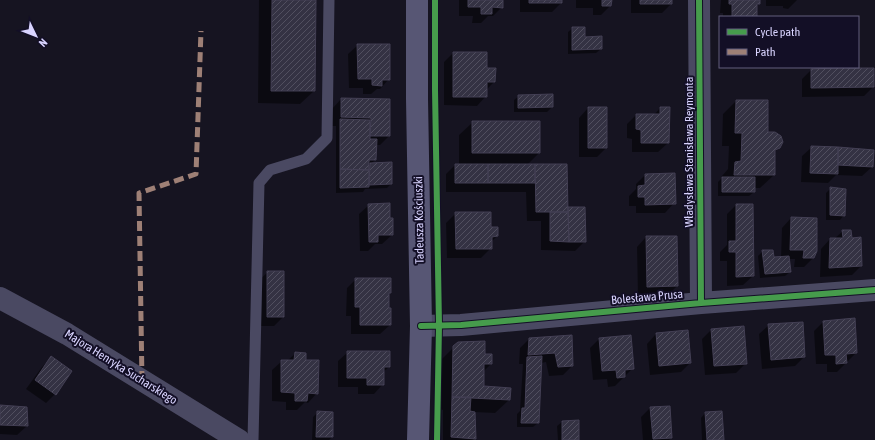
<svg xmlns="http://www.w3.org/2000/svg" width="875" height="440" viewBox="0 0 875 440" font-family="'Asap Condensed',sans-serif">
<style>
.shadow{fill:#0007}
.building{fill:url(#building-hatch);stroke:#433f54}
.lines{fill:none;stroke-linecap:round;stroke-linejoin:round}
.lane{stroke:#4a4962;stroke-width:11}
.street{stroke:#4a4962;stroke-width:22}
.secondary{stroke:#575674;stroke-width:22}
.quiet{stroke:#9e8076;stroke-width:5;stroke-dasharray:10 5;stroke-linecap:butt}
.cycleway-casing{stroke:#130f26;stroke-width:8}
.cycleway{stroke:#469c4c;stroke-width:6}
.labels{text-anchor:middle;dominant-baseline:central;stroke-width:4;stroke-linejoin:round;paint-order:stroke}
.street-label{font-size:12px;fill:#d9d4ff;stroke:#130f26}
</style>
<defs>
<pattern id="building-hatch" width="6" height="6" patternUnits="userSpaceOnUse"><rect width="6" height="6" fill="#343243"/><path d="M-1 1l2-2M0 6l6-6M5 7l2-2" fill="none" stroke="#514f5f"/></pattern>
</defs>
<rect width="100%" height="100%" fill="#161421"/>
<path class="shadow" d="M259,0H315L314,91L300,104L258,103Z
M459,0H502V7L493,16H488L481,23H472L473,16H459Z
M520,0H561V3L552,12H520Z
M576,0H613L610,3V6L601,15H593V8H576Z
M631,0H671V4L662,13H631Z
M721,0H759V3L756,6V17H723V13H720Z
M766,0H797L788,9L783,8V6H766Z
M573,28L585,38L601,49L596,53L568,54V32Z
M358,45L389,79L380,89H377L371,94H363V88H349L348,54Z
M453,53L486,69L494,82L486,90V96L477,106L444,105V62Z
M835,67H846V69L873,87L864,96L802,97V79L811,70L833,69Z
M552,95V107L547,112H514V100L519,96Z
M341,99L389,100V136L380,145H376L375,160L371,164L391,184L387,188L365,189L363,192L336,193V126H332V109Z
M736,101H767V133L779,147L774,153V175L760,188H754V192L749,196H718V182L722,178V176L728,169L729,146H722L723,114Z
M588,108L606,148L597,157H579V118Z
M660,108L668,143L658,152H632V139L627,138V124L636,115H654Z
M473,122L539,153L527,165H566L567,208H584L585,241L575,251L541,250V221H527L526,192H446V174L455,165H459V135Z
M812,147L872,167L862,176L836,175L828,183L801,182L802,156Z
M645,175L674,203L665,213H636V206H629V196L636,189V184Z
M831,188L844,215L840,220H826V193Z
M369,205L389,219L392,235L382,244H375L368,251H360L359,214Z
M736,205L753,276L743,285L727,286V261H720V252L727,245V214Z
M456,213L490,228L497,236L491,242V248L481,258H447L446,223Z
M791,218L813,258L804,267H794L795,259H789L790,272L785,276L760,278L758,256L763,251L773,258H781L782,228Z
M843,231L851,239L861,238V266L852,275L820,277L821,249L830,239H834Z
M646,237L677,286L668,295L638,296L637,247Z
M268,272L283,317L274,326H258V281Z
M356,279L390,293L388,295L390,325L380,334H351V316H346L347,288Z
M823,322L856,353L837,372H827V364H816L814,331Z
M769,325L804,357L795,366L762,369L759,334Z
M711,330L746,363L736,373L705,375L702,339Z
M656,334L690,363L681,372L650,375L647,344Z
M571,336L572,366L563,375L549,376L546,362L541,363L538,423L533,427H517V414L520,411L523,364H519L520,348L529,339Z
M599,339L633,368L615,386L608,387L607,379L593,380L590,348Z
M458,343L484,355L491,364L483,372V387L509,400L495,413L474,412L475,438L473,440H443V410L440,409L441,360Z
M348,352L389,367L383,372V384L374,394H358V387H338V361Z
M296,353L305,361L317,393L308,403L305,402L297,410H286V402L272,401V370L282,361H287Z
M51,358L55,394L46,403L26,389L42,367Z
M0,406L27,426L17,435L0,434Z
M650,408L671,438L669,440H643L641,417Z
M318,412L332,437L329,440H312L313,417Z
M705,413L723,440H702L701,418Z
M578,421V440H558L557,426L562,422Z"/>
<path class="building" d="M272,0H316L315,91H271Z
M468,0H503V8L492,7V14H481V7H468Z
M529,0H562V3H529Z
M602,0H612L611,6H602Z
M640,0H672V4H640Z
M729,0H760V4H757V17H732V4H729Z
M572,27H585V37L602,36V49L572,50Z
M357,44H390V80H382V86L372,85V79H358Z
M453,52H487V68H496L495,82H487V97H453Z
M837,67H847V68H874V87L811,88V69L837,68Z
M553,94V107L518,108V95Z
M341,98L390,99V136H370L371,118L341,117Z
M736,100H768V132H775L781,136L783,142L780,148L775,150V175H734L735,162L741,161L742,133H735Z
M588,107H607V148H588Z
M660,107H670L669,143H641V130L636,129V114H660Z
M340,119L370,120V139H377L376,160H369V170L340,169Z
M472,121H540V153H472Z
M811,146L838,147V174L810,173Z
M838,147L874,150L873,167L838,165Z
M392,162V184L369,185L370,163Z
M455,164H488V183H455Z
M488,164H535V183H488Z
M535,164H567L568,212H536Z
M340,169L369,170V187L340,188Z
M675,173L676,204L645,205V197H638V186L645,185V174Z
M722,177H755V192H722Z
M830,187L846,189L845,216L830,215Z
M390,203V218H393V235H378V242H369L368,204Z
M736,204H753L754,276L736,277V252H729V241H736Z
M568,207H585L586,242H569Z
M455,212H491V227H498V236L492,237V249H456Z
M550,212H568L569,242L550,241Z
M791,217L817,218V251L814,258H803L804,250H790Z
M842,230H851L852,238L861,237L862,266L829,268L830,238H843Z
M646,236H677L678,286L647,287Z
M762,250H773L774,257L789,256L791,272L765,274Z
M267,271H284V317H267Z
M355,278H391V293H389V308H391V325H360V307H355Z
M855,318L857,353L846,354L847,363L836,364V355H825L823,321Z
M803,322L805,357L771,360L768,324Z
M744,326L747,364L714,366L711,329Z
M688,330L691,363L659,366L656,333Z
M572,335L573,366L558,367L555,353L528,355L529,338Z
M631,335L634,369L625,370V377L617,378L616,370L602,371L599,338Z
M485,341V354H492V364H484V386L511,388L510,400L452,397L453,346L458,342Z
M347,351H390V367H384V385H367V378H347Z
M295,352L306,353V360H319L318,394L308,393L307,401H295V393L281,392V360H294Z
M51,356L72,371L56,395L35,380Z
M542,356L539,423H521L522,408H525L527,357Z
M452,397H471L470,411L475,412L476,439L451,437Z
M0,405L27,407L28,426L0,425Z
M670,406L672,438L653,439L650,407Z
M317,411L333,412V437H316Z
M722,411L724,440H707L705,412Z
M579,420V440H562V421Z"/>
<g class="lines">
<path class="lane" d="M253,440L259,183L270,170L306,159L327,138L329,0"/>
<path class="street" d="M699,0L701,303
M0,298L67,334L239,440
M421,326L461,325L701,303L875,290"/>
<path class="secondary" d="M417,0V99L421,326L418,440"/>
<path class="quiet" d="M142,381L139,193L196,174L201,31"/>
<g class="cycleway-casing">
<path id="cycleway" d="M435,0V90L439,325L437,440
M699,0L701,303
M421,326L461,325L701,303L875,290"/>
</g>
<use href="#cycleway" class="cycleway"/>
</g>
<g class="labels">
<g class="street-label">
<text transform="translate(689 152) rotate(-90)">Władysława Stanisława Reymonta</text>
<text transform="translate(419 220) rotate(-91)">Tadeusza Kościuszki</text>
<text transform="translate(647 297) rotate(-5)">Bolesława Prusa</text>
<text transform="translate(121 367) rotate(32)">Majora Henryka Sucharskiego</text>
</g>
</g>
<rect x="719" y="16" width="140" height="52" fill="#130f26" stroke="#625e7d"/>
<rect x="727" y="29" width="20" height="6" fill="#469c4c" stroke="#625e7d"/>
<text x="755" y="36" font-size="12" fill="#d9d4ff">Cycle path</text>
<rect x="727" y="49" width="20" height="6" fill="#9e8076" stroke="#625e7d"/>
<text x="755" y="56" font-size="12" fill="#d9d4ff">Path</text>
<g transform="translate(36 36) rotate(133)" stroke="#130f26" stroke-width="3" paint-order="stroke">
<path d="M0-3L7 15L0 10L-7 15Z" fill="#d9d4ff"/>
<text y="-6" font-size="11" font-weight="bold" text-anchor="middle" fill="#d9d4ff">N</text>
</g>
</svg>
